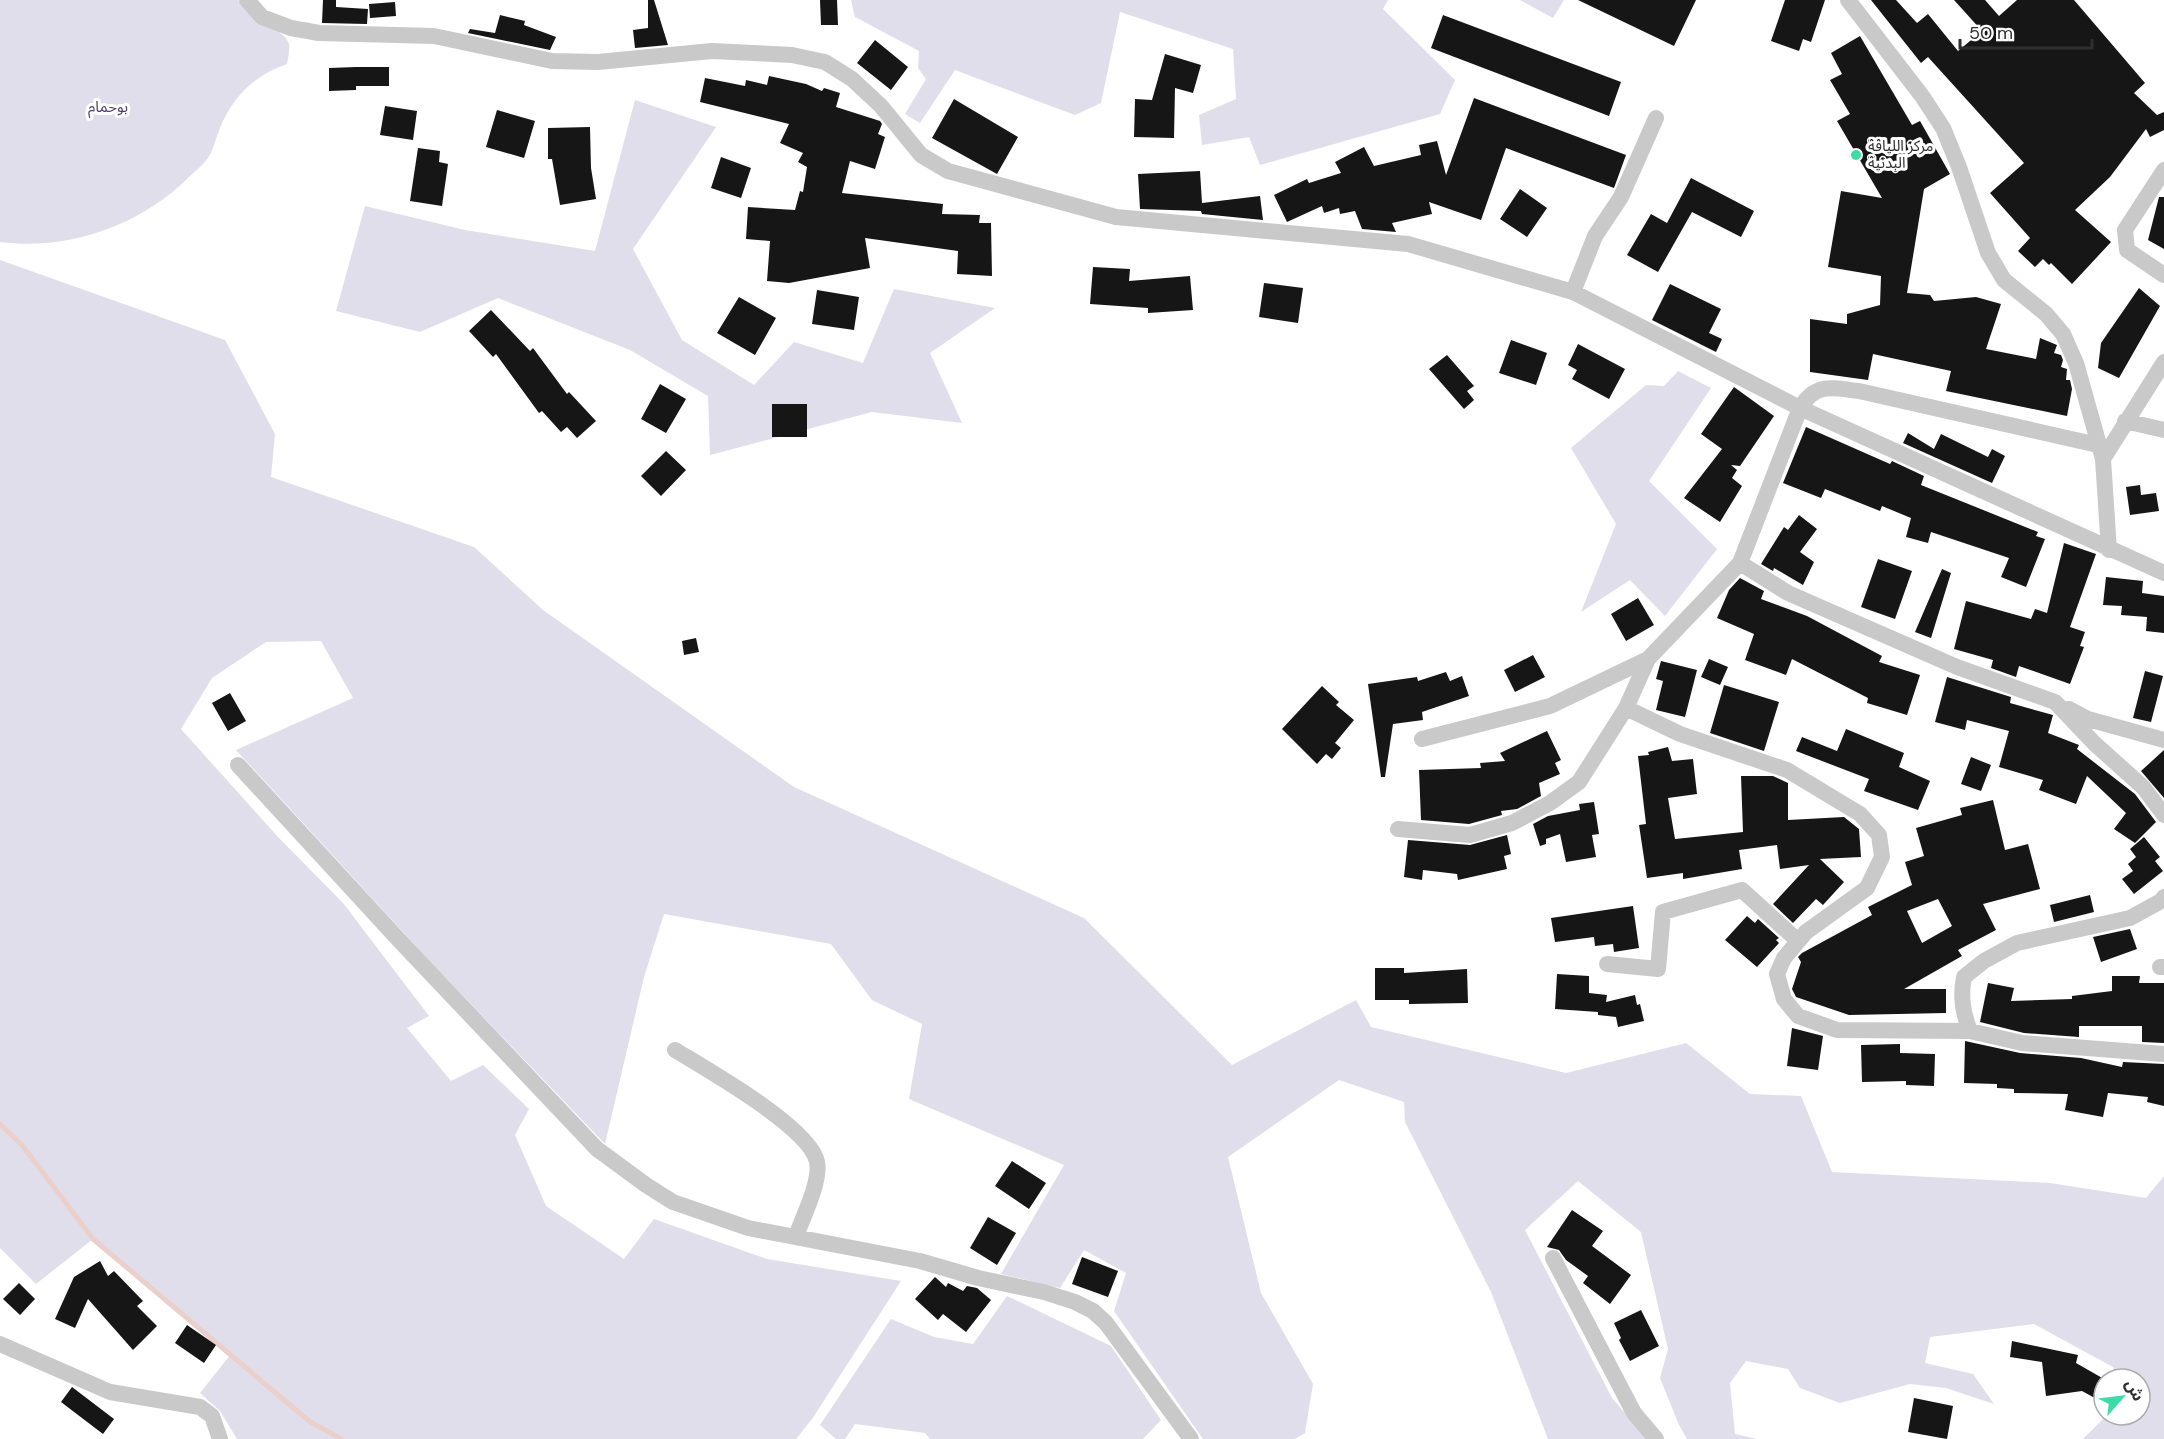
<svg xmlns="http://www.w3.org/2000/svg" width="2164" height="1439" viewBox="0 0 2164 1439" font-family="'DM Sans','Noto Sans Arabic',sans-serif">
<style>
.green{fill:#e0deeb}
.lines{fill:none;stroke-linecap:round;stroke-linejoin:round}
.stream{stroke:#eacfcb;stroke-width:5}
.building{fill:#161616;fill-rule:evenodd}
.street{stroke:#c9c9c9;stroke-width:16}
.poi-dot{fill:#3bdca5;stroke:#fff;stroke-width:2}
.labels{text-anchor:middle;dominant-baseline:central;stroke-width:6;stroke-linejoin:round;paint-order:stroke}
.park-label{font-size:15px;fill:#4a3e69;stroke:#fff}
.poi-label{font-size:15px;fill:#2f2f2f;stroke:#fff;text-anchor:start}
</style>
<rect width="100%" height="100%" fill="#fff"/>
<path class="green" d="M0,0H238C248,16 285,29 289,44C290,50 288,58 287,64C255,75 233,96 220,128C216,137 214,149 208,158C203,165 195,171 189,177C140,226 68,251 0,242Z
M851,0H1388L1383,9L1455,80L1440,114L1260,165L1249,137L1202,145L1199,115L1236,99L1233,49L1120,12L1101,103L1075,115L955,70L920,123L905,114L926,79L918,68L919,51L855,17Z
M1520,0H1564L1553,18Z
M635,100L716,127L633,249L682,340L754,385L794,342L863,363L894,289L995,308L930,353L962,423L872,412L710,455L708,396L630,350L498,298L420,332L336,311L365,206L465,230L595,251Z
M0,260L225,340L275,434L271,477L474,547L543,610L794,787L1084,918L1232,1065L1356,1000L1371,1027L1566,1073L1686,1043L1750,1094L1801,1096L1832,1172L2050,1183L2146,1198L2164,1176V1439H2083L2107,1415H2140V1379H2116L2113,1367L2034,1324L1930,1337L1925,1363L1973,1374L1994,1404L1946,1388L1910,1384L1840,1403L1800,1388L1788,1369L1746,1361L1730,1383L1735,1434L1757,1439H1687L1679,1425L1660,1378L1668,1349L1641,1232L1578,1181L1525,1230L1612,1398L1648,1439H1548L1491,1292L1405,1122L1404,1102L1339,1080L1228,1157L1261,1293L1313,1384L1305,1433L1295,1439H1203L1114,1311L1126,1273L1084,1250L1060,1288L1001,1274L1064,1165L909,1099L922,1024L872,1000L831,944L664,914L644,977L605,1144L426,957L236,750L353,698L321,641L266,642L212,678L181,729L278,837L343,903L429,1016L407,1028L451,1081L483,1065L529,1109L515,1135L546,1206L624,1259L654,1219L767,1259L901,1281L812,1419L796,1439H237L220,1411L200,1393L231,1354L93,1239L36,1284L0,1248Z
M1678,371L1711,388L1649,481L1717,549L1665,616L1630,580L1581,612L1616,524L1571,448L1646,385L1664,386Z
M1007,1296L1111,1346L1161,1420L1143,1439H930L925,1433L855,1424L845,1439H836L820,1425L891,1319L934,1337L973,1344Z"/>
<g class="lines">
<path class="stream" d="M0,1124L22,1145L93,1239L309,1421L341,1439"/>
</g>
<path class="building" d="M323,0H336V7L368,9L367,24L322,23Z
M648,0H654L668,45L635,48L633,30L648,28Z
M820,0H837L838,25H821Z
M1578,0H1696L1674,46Z
M1785,0H1825L1811,42L1803,39L1799,51L1771,41Z
M1871,0H1896L1917,23L1928,14L1958,51L1982,31L1954,0H1985L1999,16L2017,0H2074L2145,83L2134,93L2157,115L2164,112V130L2150,137L2146,129L2110,177L2075,210L2111,242L2072,284L2051,263L2049,265L2043,259L2035,267L2018,251L2030,238L1990,193L2024,163L1928,57L1921,63Z
M395,2L396,16L370,18L369,4Z
M500,15L525,21L524,25L556,37L550,50L468,33L470,29L495,33Z
M1443,15L1621,82L1609,116L1431,48Z
M1860,36L1912,125L1920,121L1950,174L1924,189L1907,293L1930,295L1934,301L1976,297L2001,304L1986,349L2036,359L2040,338L2057,345L2054,353L2061,355L2063,360L2061,367L2067,369L2066,380H2070L2072,389L2067,416L1946,391L1951,371L1873,354L1868,380L1810,372V319L1847,324V314L1880,305L1881,276L1828,267L1841,191L1882,198L1837,121L1850,114L1830,80L1842,74L1831,53Z
M875,40L908,67L891,90L857,63Z
M1165,54L1201,65L1193,93L1175,88L1174,138L1134,137L1135,99L1152,100Z
M356,67H389V86H356V90L329,91V68Z
M769,76L806,84L822,91L824,88L840,93L836,107L880,121L882,124L878,134L885,137L875,169L850,161L842,193L943,204L942,214L980,215L979,223H991L992,276L957,274L958,251L865,238L870,268L789,283L767,281L770,241L746,239L748,207L795,210L800,191L803,192L807,167L798,162L803,153L780,143L789,124L700,102L705,78L745,86L746,80L767,85Z
M1474,98L1626,155L1614,188L1506,148L1481,220L1429,202L1432,214L1392,223L1396,232L1362,229L1355,211L1340,214L1339,208L1324,213L1322,206L1287,222L1274,195L1307,179L1309,183L1341,173L1335,162L1364,147L1374,166L1421,155L1419,145L1437,141L1446,175Z
M954,99L1018,137L997,174L932,138Z
M385,106L417,111L413,140L380,135Z
M497,110L535,121L524,158L486,147Z
M590,127L591,168L596,199L560,205L552,159H548V128Z
M418,148L440,151L439,162L448,164L442,206L410,201Z
M721,157L751,168L741,198L711,188Z
M1200,171L1202,203L1260,196L1263,220L1202,214L1201,211L1140,209L1138,174Z
M1691,178L1754,211L1741,237L1692,212L1658,272L1627,255L1651,214L1667,223Z
M1520,189L1547,208L1527,237L1500,219Z
M2159,197H2164V249L2148,240Z
M1093,267L1130,269L1129,281L1190,276L1193,310L1148,313V308L1090,304Z
M1264,283L1303,288L1298,323L1259,317Z
M1670,284L1721,309L1709,333L1722,339L1716,352L1652,320Z
M2139,288L2160,306L2119,378L2098,368L2101,343Z
M817,290L859,297L854,330L812,324Z
M739,297L776,318L755,355L717,333Z
M491,310L530,351L533,348L567,394L569,392L596,421L577,438L567,427L561,432L542,411L539,413L496,354L493,357L469,331Z
M1511,340L1547,353L1536,385L1499,373Z
M1578,344L1625,369L1609,399L1572,379L1577,370L1568,365Z
M1447,355L1474,386L1467,391L1474,400L1464,409L1429,369Z
M660,384L686,399L666,433L641,419Z
M1734,387L1774,416L1740,466L1731,465L1737,470L1732,478L1742,486L1720,522L1684,498L1722,449L1701,434Z
M772,404H807V437H772Z
M1806,427L1890,464L1892,461L1924,476L1921,485L2038,532L2036,536L2045,539L2026,587L2001,577L2009,558L1931,532L1928,543L1906,537L1911,518L1882,506L1880,511L1825,489L1821,498L1783,483Z
M1908,433L1934,449L1941,434L1988,457L1992,449L2005,456L1992,483L1903,443Z
M666,451L686,470L661,496L641,476Z
M2140,485L2141,495L2156,493L2159,511L2130,515L2126,487Z
M1799,515L1817,529L1800,552L1814,562L1803,585L1774,568L1773,571L1761,564L1784,527L1788,530Z
M2064,543L2096,554L2070,627L2085,632L2080,646L2084,647L2070,684L2019,666L2016,677L1991,668L1993,660L1954,649L1966,601L2031,619L2035,609L2047,613Z
M1878,559L1912,571L1895,619L1861,607Z
M1942,569L1951,573L1931,638L1915,632Z
M2106,577L2143,581L2142,593L2164,596V633L2146,631L2147,617L2121,615L2122,606L2103,605Z
M1740,578L1764,591L1761,599L1807,616L1882,656L1879,662L1920,675L1907,715L1867,703L1868,698L1792,659L1786,675L1745,660L1754,634L1717,618L1729,590Z
M1638,598L1654,625L1626,641L1611,614Z
M696,638L699,652L684,655L682,641Z
M1533,655L1545,677L1515,692L1504,670Z
M1709,659L1728,667L1720,685L1701,677Z
M1661,661L1697,670L1685,717L1656,710L1663,681L1656,679Z
M2145,671L2163,676L2151,722L2133,718Z
M1446,672L1450,681L1462,676L1469,696L1422,712L1423,720L1393,724L1385,777H1381L1368,684L1417,677L1418,681Z
M1947,677L2011,697L2010,703L2053,715L2048,733L2079,745L2077,749L2135,794L2156,822L2135,843L2114,829L2126,813L2087,776L2076,804L2039,790L2043,780L1999,767L2009,731L1967,720L1965,730L1935,722Z
M1724,685L1779,702L1764,751L1710,733Z
M1322,686L1339,702L1336,705L1354,720L1335,743L1341,748L1332,759L1326,754L1317,764L1282,729Z
M230,693L246,721L228,731L212,703Z
M1846,729L1904,753L1899,767L1930,781L1918,810L1864,791L1869,779L1796,751L1802,737L1837,751Z
M1547,731L1561,760L1555,763L1560,774L1539,783L1541,796L1517,809L1501,811L1502,815L1469,824L1421,820L1419,770L1481,768L1480,763L1505,761L1500,753Z
M1668,747L1672,761L1693,759L1697,794L1668,798L1675,839L1743,832L1741,776H1773L1788,783V820L1844,817L1859,829L1861,857L1820,859L1844,882L1823,905L1816,899L1793,923L1773,904L1809,865L1780,869L1777,845L1739,850L1742,869L1683,879V873L1647,878L1639,825L1646,824L1638,756L1649,755L1648,752Z
M2164,750V798L2141,771Z
M1971,757L1991,765L1981,791L1961,784Z
M1993,800L2005,850L2028,844L2040,889L1983,904L1996,930L1958,950L1962,956L1904,989H1946V1013L1849,1015L1796,997L1792,989L1801,962L1798,957L1802,953L1872,915L1868,907L1912,885L1905,862L1924,856L1916,828L1962,815L1960,808ZM1938,899L1952,926L1922,943L1907,911Z
M1594,802L1599,834L1592,835L1596,857L1566,862L1560,834L1546,839V844L1540,846L1533,824L1548,816L1580,810L1579,804Z
M1507,835L1511,854L1504,856L1507,869L1458,880L1457,874L1423,870L1422,880L1404,877L1408,840L1470,845Z
M2144,837L2160,857L2155,861L2163,871L2134,894L2122,879L2133,871L2128,864L2136,857L2130,849Z
M2090,895L2094,912L2054,922L2050,905Z
M1633,906L1639,948L1614,952L1613,944L1595,946L1594,937L1555,942L1551,918Z
M1747,916L1755,923L1758,919L1779,938L1776,940L1779,943L1757,967L1725,940Z
M2130,929L2137,949L2101,962L2093,937Z
M1375,968H1404V973L1467,969L1468,1003L1409,1004V1000H1375Z
M1557,974L1589,976V993L1607,995L1606,1002L1635,995L1637,1005L1640,1004L1644,1021L1618,1027L1616,1017L1598,1015V1012L1555,1009Z
M2112,976H2140L2139,983H2164V1043L2142,1042V1026H2079V1037L2024,1033L1980,1022L1988,983L2014,988L2011,1001L2072,999V996L2112,991Z
M1792,1028L1823,1036L1818,1070L1787,1066Z
M1965,1041L2020,1053L2081,1058L2122,1067L2123,1062L2164,1064V1106L2147,1102L2148,1097L2108,1093L2103,1117L2065,1110L2068,1094L2014,1093V1089L1997,1088V1084L1964,1083Z
M1900,1044V1053L1935,1054L1934,1086L1906,1085V1081L1862,1082L1861,1045Z
M1012,1161L1046,1183L1029,1209L995,1186Z
M1572,1210L1603,1231L1592,1246L1631,1275L1610,1304L1583,1283L1588,1276L1566,1260L1559,1250L1547,1247Z
M988,1217L1016,1233L997,1265L970,1248Z
M1082,1257L1118,1271L1108,1297L1072,1284Z
M100,1261L108,1276L114,1271L143,1301L137,1306L157,1326L133,1350L88,1299L75,1328L55,1319L74,1277Z
M935,1277L946,1287L948,1283L963,1291L967,1286L977,1288L991,1300L966,1332L943,1314L938,1320L915,1299Z
M19,1283L35,1299L20,1315L3,1299Z
M1641,1310L1659,1346L1630,1361L1619,1340L1621,1338L1614,1323Z
M187,1325L216,1345L204,1363L175,1343Z
M2012,1341L2078,1355L2076,1363L2104,1379V1403L2082,1391L2046,1396L2042,1362L2010,1357Z
M72,1387L114,1419L103,1434L61,1402Z
M1914,1398L1953,1406L1947,1439L1908,1432Z"/>
<g class="lines">
<path class="street" d="M247,0L262,17L291,28L319,33L434,36L552,61L598,62L712,51L792,55L825,62L852,79L881,106L921,155L948,171L1116,217L1408,244L1573,292L1800,408L2164,573
M1848,0L1922,96L1943,128L1959,167L1988,253L2004,280L2046,314L2063,334L2076,363L2103,459
M2164,170L2125,230L2127,250L2164,275
M1573,292L1595,236L1621,197L1656,118
M2125,421L2164,430
M2109,550L2103,459L2164,362
M1740,563L1788,593L1957,667L2055,702L2095,744L2143,787L2164,815
M1626,708L1680,734L1787,770L1860,814L1879,835L1882,857L1867,888L1806,932L1784,958L1777,974L1784,999L1798,1016L1837,1030L1970,1031L2022,1043L2164,1054
M2069,709L2088,719L2164,740
M1422,739L1550,706L1648,659
M238,765L399,940L597,1149L646,1185L673,1202L748,1228L920,1261L978,1278L1044,1292L1075,1302L1093,1311L1106,1323L1191,1439
M1398,829L1470,835L1512,823L1550,803L1579,782L1626,708L1648,659L1740,563L1800,408C1816,382 1832,388 1859,391L2098,445
M1607,964L1658,969L1663,912L1742,890L1798,941
M2160,967H2164
M1970,1031C1963,1013 1960,997 1964,977L1984,961L2017,943L2130,918L2161,901L2164,897
M675,1050C706,1069 811,1128 817,1162C821,1181 803,1217 796,1236
M1553,1258L1634,1413L1656,1439
M0,1344L110,1392L200,1407L212,1416L220,1439"/>
</g>
<circle class="poi-dot" cx="1856" cy="155" r="6"/>
<g class="labels">
<g class="park-label">
<text x="108" y="107">بوحمام</text>
</g>
<g class="poi-label">
<text x="1868" y="146">مركز اللياقة<tspan x="1868" dy="17">البدنية</tspan></text>
</g>
</g>
<g transform="translate(2122 1397) rotate(62)"><circle r="28" fill="#ffffff" stroke="#acacac" stroke-width="1.5"/>
<path d="M0-4.5L10 22L0 15L-10 22Z" fill="#3bdca5"/>
<text y="-9" font-size="16" font-weight="bold" text-anchor="middle" fill="#2f2f2f">ش</text>
</g>
<path d="M1960 39v9h132v-9" fill="none" stroke="#2f2f2f" stroke-width="3"/>
<text x="1969" y="39" font-size="18" fill="#2f2f2f" stroke="#ffffff" stroke-width="4.5" paint-order="stroke">50 m</text>
</svg>
